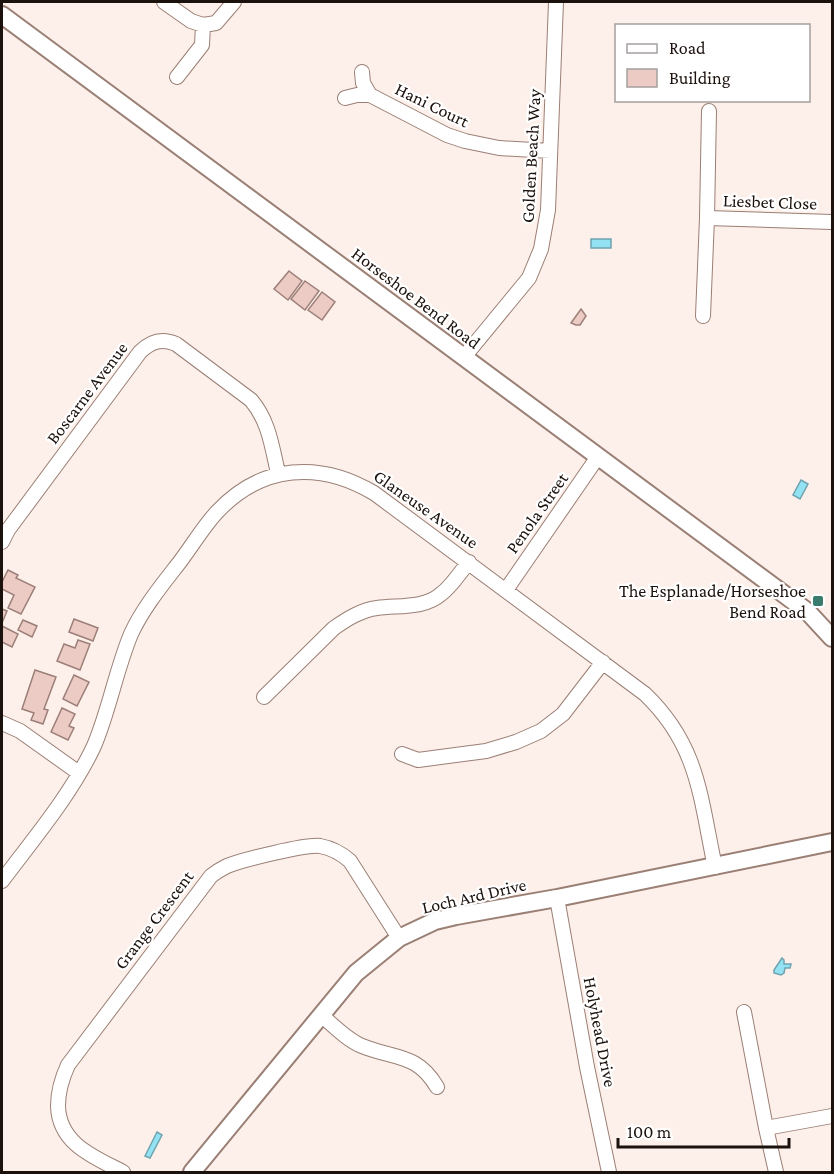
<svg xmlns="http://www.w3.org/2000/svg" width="834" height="1174" viewBox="0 0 834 1174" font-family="'Crimson Pro',serif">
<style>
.water{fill:#93e2f4;stroke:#6fa3af;stroke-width:1.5}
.building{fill:#ebcbc3;stroke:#9c7f78;stroke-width:1.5}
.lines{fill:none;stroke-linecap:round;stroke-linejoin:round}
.minor-casing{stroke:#9a7f74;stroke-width:16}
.tertiary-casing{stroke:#9a7f74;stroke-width:20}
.minor{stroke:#fff;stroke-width:14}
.tertiary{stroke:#fff;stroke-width:16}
.poi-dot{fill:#397c6e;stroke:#fff;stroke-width:2}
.labels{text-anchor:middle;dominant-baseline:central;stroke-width:4.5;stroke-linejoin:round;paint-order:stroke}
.street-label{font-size:18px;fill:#1b110d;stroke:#fff}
.poi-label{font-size:18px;fill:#1b110d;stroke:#fff;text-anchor:end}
</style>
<rect width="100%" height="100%" fill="#fdf0eb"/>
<path class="water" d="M591,239H611V248H591Z
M801,480L808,484L800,499L793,495Z
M782,958L784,960V964H791L790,968H785L784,973L781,975L774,973V970Z
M157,1132L162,1135L150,1158L145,1156Z"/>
<path class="building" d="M289,271L302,281L288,300L274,289Z
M305,281L319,291L305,310L291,299Z
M322,292L335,302L322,320L308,310Z
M581,309L586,316L580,325H576L571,323Z
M8,570L18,575L16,578L35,587L21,614L8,608L14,595L2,589V582Z
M2,609L7,611L2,623Z
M74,619L98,628L93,641L69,632Z
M23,620L37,626L32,637L18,630Z
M2,626L18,634L12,647L2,642Z
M78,640L90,644L80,670L57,661L64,644L75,648Z
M35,670L56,677L44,709L48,710L43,724L31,720L34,713L22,709Z
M74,675L89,682L77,706L63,699Z
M62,708L75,714L69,726L74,728L68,740L51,732Z"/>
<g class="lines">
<g class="minor-casing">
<path id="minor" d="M164,2L191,21L203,25
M362,72L363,83L370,95L447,135L465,141L499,148L550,151
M177,77L202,45L203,25L216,23L234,2
M345,98L357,95H370
M707,218L709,111
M703,316L707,218L832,222
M464,357L529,278L541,249L548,210L556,2
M2,542L8,530L140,352C151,341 162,338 176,344L251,400C269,421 272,447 278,473
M506,590L597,458
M264,697L334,628C347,619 361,610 377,608C398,605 424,609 441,594C452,586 460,572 469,562
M2,723L20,731L79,773
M402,754L418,760L486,751L516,742L541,731L563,714L603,662
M2,881C34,838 71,795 94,746C109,711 116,670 131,634C143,608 162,585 179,563C192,546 203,527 217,512C262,464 320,461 374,493L645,694C699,746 700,797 715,867
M557,898L587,1067L609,1172
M744,1012L766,1128
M321,1015C333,1025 347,1040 362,1046C394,1059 417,1053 437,1087
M123,1172C94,1157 59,1144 58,1106C58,1091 62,1078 68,1065L211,876C216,872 221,869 227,866C242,860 306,844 320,846C331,848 341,853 350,861L399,938
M776,1172L766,1128L832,1116"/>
</g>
<g class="tertiary-casing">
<path id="tertiary" d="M2,15L808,612L832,638
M192,1172L356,973L399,938L435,921L456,916L557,898L832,842"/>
</g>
<use href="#minor" class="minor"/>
<use href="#tertiary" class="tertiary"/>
</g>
<rect class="poi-dot" x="812" y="595" width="12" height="12" rx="3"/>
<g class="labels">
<g class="street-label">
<text transform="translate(432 105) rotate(26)">Hani Court</text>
<text transform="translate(531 156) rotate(-87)">Golden Beach Way</text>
<text transform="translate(770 202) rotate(2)">Liesbet Close</text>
<text transform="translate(416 298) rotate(37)">Horseshoe Bend Road</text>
<text transform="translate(87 393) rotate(-53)">Boscarne Avenue</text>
<text transform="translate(426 509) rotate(35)">Glaneuse Avenue</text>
<text transform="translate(537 513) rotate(-55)">Penola Street</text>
<text transform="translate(474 896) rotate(-13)">Loch Ard Drive</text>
<text transform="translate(154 920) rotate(-53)">Grange Crescent</text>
<text transform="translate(600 1032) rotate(79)">Holyhead Drive</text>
</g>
<g class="poi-label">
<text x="806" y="591">The Esplanade/Horseshoe<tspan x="806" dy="21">Bend Road</tspan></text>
</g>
</g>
<rect width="834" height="1174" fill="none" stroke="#1b110d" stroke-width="6"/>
<rect x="615" y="24" width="195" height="78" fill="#ffffff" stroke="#a4a09e" stroke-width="1.5"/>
<rect x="627" y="44" width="30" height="9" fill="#ffffff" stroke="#a4a09e" stroke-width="1.5"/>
<text x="669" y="54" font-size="18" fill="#1b110d">Road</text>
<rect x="627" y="69" width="30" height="18" fill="#ebcbc3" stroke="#a4a09e" stroke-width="1.5"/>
<text x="669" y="84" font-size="18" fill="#1b110d">Building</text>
<path d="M618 1138v9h171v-9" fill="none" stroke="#1b110d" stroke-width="3"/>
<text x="627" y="1138" font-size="18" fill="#1b110d" stroke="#ffffff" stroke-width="4.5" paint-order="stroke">100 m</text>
</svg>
